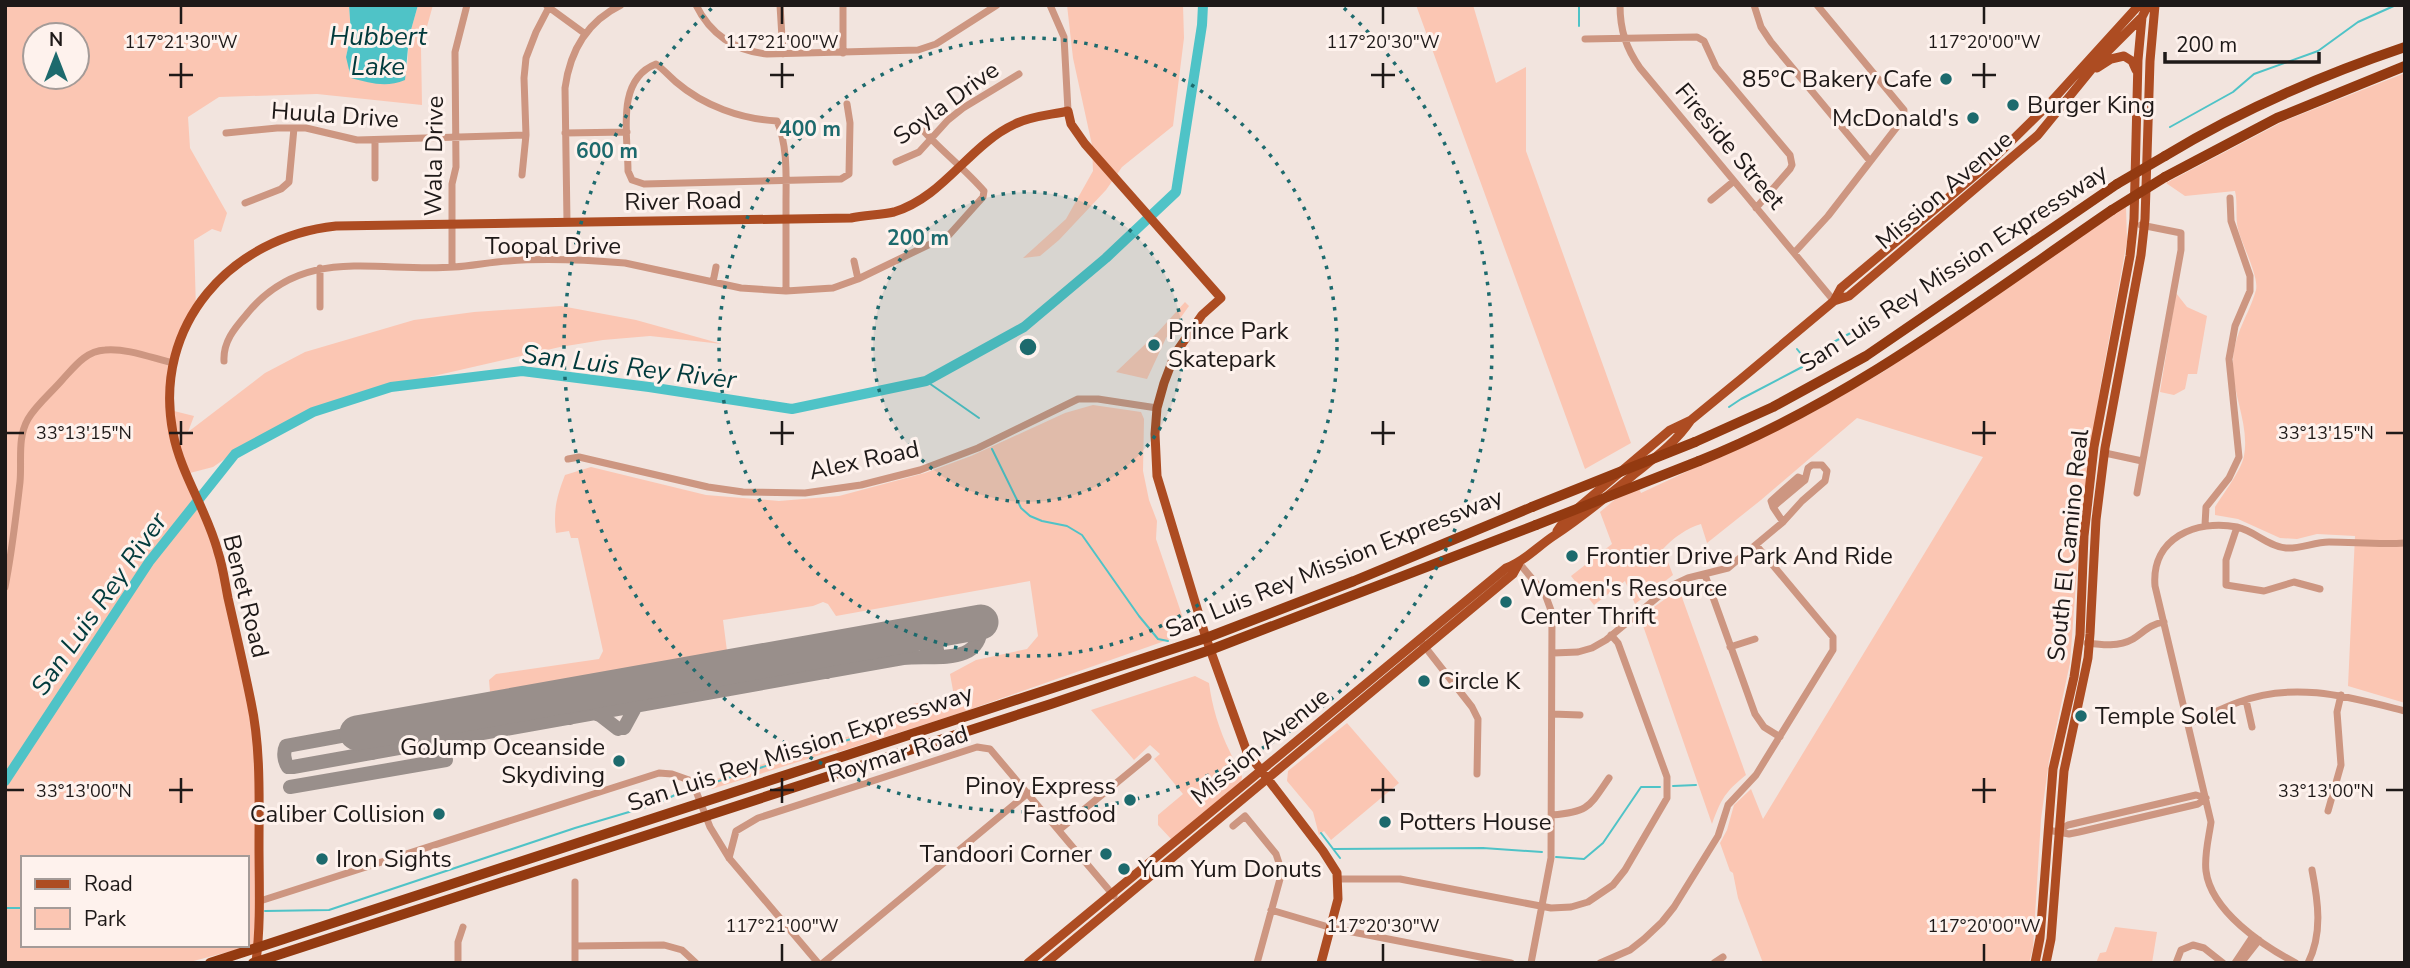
<svg xmlns="http://www.w3.org/2000/svg" width="2410" height="968" viewBox="0 0 2410 968" font-family="'Nunito Sans',sans-serif">
<style>
.green{fill:#fbc6b3;fill-rule:evenodd}
.water{fill:#4fc3c7}
.lines{fill:none;stroke-linecap:round;stroke-linejoin:round}
.stream{stroke:#4fc3c7;stroke-width:2}
.river{stroke:#4fc3c7;stroke-width:10}
.taxiway{stroke:#998f8b;stroke-width:14}
.runway{stroke:#998f8b;stroke-width:35}
.minor{stroke:#cd9681;stroke-width:7}
.major{stroke:#ad4c22;stroke-width:9}
.highway{stroke:#933a11;stroke-width:10}
.highway-bridge{stroke:#933a11;stroke-width:10}
.ticks{fill:none;stroke:#1e1918;stroke-width:2.5}
.ring{fill:none;stroke:#1d6a6d;stroke-width:3.5;stroke-dasharray:3.5 7}
.poi-dot{fill:#1d6a6d;stroke:#fef2ed;stroke-width:2.5}
.labels{text-anchor:middle;dominant-baseline:central;stroke-width:6;stroke-linejoin:round;paint-order:stroke}
.poi-label{font-size:24px;fill:#1e1918;stroke:#fef2ed;text-anchor:start}
.street-label{font-size:24px;fill:#1e1918;stroke:#fef2ed}
.water-label{font-size:26px;font-style:italic;fill:#013a3c;stroke:#fef2ed}
.ticks-label{font-size:18px;text-anchor:middle;fill:#1e1918;stroke:#fef2ed;stroke-width:6;stroke-linejoin:round;paint-order:stroke}
.centre{fill:#1d6a6d;stroke:#fef2ed;stroke-width:3.5}
.ring-label{font-size:21px;text-anchor:middle;font-weight:bold;fill:#1d6a6d;stroke:#fef2ed;stroke-width:6;stroke-linejoin:round;paint-order:stroke}
</style>
<rect width="100%" height="100%" fill="#f2e4de"/>
<path class="green" d="M5,5H349L351,34L346,57L407,70L409,37L418,5H433L421,48L422,105L317,94L219,97L188,117L190,148L227,213L221,232L212,229L194,240L196,310L173,363L170,410L194,416L188,432L265,373L305,352L414,320L474,312L561,306L636,320L722,344L650,336L603,340L560,347L425,378L339,400L294,419L254,439L213,467L186,474L209,526L255,729L258,944L186,963H5ZM35,35H77V77H35ZM23,858H247V945H23Z
M1067,5H1183L1184,38L1173,126L1122,167L1106,190L1059,240L1040,256L1023,258L1066,219L1093,171L1092,145L1073,58Z
M1416,5H1473L1496,83L1526,67V151L1631,443L1585,469Z
M2405,73V703L2348,686L2355,536L2317,534L2297,539L2280,538L2238,519L2215,515V507C2223,494 2241,471 2244,456C2250,424 2231,393 2233,361C2234,333 2249,315 2256,290C2259,276 2242,245 2238,229C2235,217 2238,204 2235,191L2185,196L2166,183L2284,121Z
M2126,206L2127,241L2100,388L2080,530L2070,663L2049,761L2041,819L2033,948L2029,963H1763L1738,898L1733,873L1730,871L1720,843L1727,830L1734,805L1751,789L1763,819L1983,457L1857,418L1761,500L1707,543L1701,524C1687,528 1673,538 1663,549L1673,575L1635,604L1625,581L1594,605L1571,576L1612,544L1600,512L1636,482L1641,493L1808,415L1883,372Z
M2176,293L2187,307L2207,316L2197,374H2188L2185,389L2174,395L2160,392Z
M1185,302L1189,306L1166,338L1147,379L1116,372L1158,332Z
M1093,405L1141,412L1144,419L1143,471L1149,500L1157,521L1156,539L1186,627L1179,636L957,714L838,752L836,750L712,789L706,787L707,782L915,715L913,704L954,696L950,674L976,660L1027,649L1038,636L1030,581L836,616L828,604L823,602L813,606L723,620L727,651L490,692L489,680L496,674L599,659L603,651L578,538H571L569,531L556,533C553,510 557,496 565,475L591,467L706,495L779,501L839,496L925,473L971,456L1065,413Z
M1679,589L1746,775C1725,792 1721,799 1712,824L1640,617Z
M1195,676L1209,683C1212,706 1219,730 1230,752C1234,761 1240,768 1242,777L1241,782L1172,840L1158,825V815L1183,794L1154,759L1160,754L1150,745L1134,760L1091,710Z
M1347,723L1399,783L1331,840L1324,831L1319,835L1313,812L1287,781L1288,771Z
M2115,927L2157,932L2152,963H2096L2100,953L2106,952Z"/>
<path class="water" d="M349,5H418L409,37L405,80C386,88 370,83 351,78L346,57L351,34Z"/>
<g class="lines">
<path class="stream" d="M1579,5V26
M2170,127L2233,92L2254,74L2318,51L2358,22L2396,5
M1797,349L1801,354H1811L1860,328
M926,381L979,418
M1729,407L1741,399L1804,366L1805,359L1801,354
M992,449L1021,508L1030,516L1042,521L1067,526L1082,535L1139,616L1158,639L1168,641
M706,785L851,739
M1673,786L1696,785
M1321,833L1340,858
M1334,849L1483,848L1542,852
M1556,857L1584,859L1603,843L1641,787H1660
M5,908H23
M265,911L329,910L575,828L656,804L677,794
M247,912H249"/>
<path class="river" d="M5,781L149,562L235,454L313,412L391,387L522,371L649,387L792,409L926,381L1024,327L1106,258L1176,192L1202,25L1203,5"/>
<path class="taxiway" d="M827,650L820,654L818,659L821,669L827,672
M925,655L934,653L937,650L934,631
M561,697L568,698L574,703L575,712L570,718
M621,708L631,692L642,683
M594,713L600,715L618,729
M448,718H454L458,724V734L453,738
M624,728L636,706
M357,733L286,746C283,752 284,761 288,767H293L903,658C933,654 983,668 981,622
M373,753L377,749L378,736L386,729
M290,787L446,760"/>
<path class="runway" d="M357,733L981,622"/>
<path class="minor" d="M696,5C710,34 735,51 767,54L918,50L936,44L997,5
M780,5L783,54
M843,5V53
M1050,5L1064,37L1068,111
M1620,5C1620,30 1626,48 1640,68L1834,301
M1754,5L1761,27L1771,42L1870,161
M547,6L584,33
M1585,39L1697,37L1704,41L1716,67L1790,155L1792,165L1790,169L1756,208
M226,133L277,128H306L357,140L526,135
M565,133L627,132
M896,162L919,152L948,120L963,108L1019,74
M522,175L526,135L524,78L526,58L536,32L549,7
M375,178V140
M1711,200L1734,181
M245,203L281,189L289,182L294,128
M567,222L565,88C570,51 586,22 621,5
M1794,253L1828,216L1903,119L1904,110L1817,5
M854,261L858,279
M452,267V184L456,167L455,52L467,5
M320,268V307
M713,282L716,267
M786,291C786,261 786,232 786,203C786,176 788,147 777,121C741,119 704,106 676,82C669,76 663,69 656,64C615,80 628,136 628,171L632,180L644,184L841,179L849,174L850,123L847,104
M224,361C223,342 234,329 246,315C303,244 377,273 454,267C472,266 490,262 508,261C546,258 587,260 625,263L741,288L786,291L833,288L858,279L949,235L983,197L984,191C964,168 940,150 920,127
M2105,453L2142,461
M568,459L579,457L708,487L743,492L805,493L861,485L920,470L978,448L1078,399H1098L1157,408
M2137,493L2181,250V233L2141,225
M1773,507L1771,501L1798,477L1805,480
M2205,525L2206,507L2229,478L2239,457L2229,359L2235,326L2250,291V276L2231,221L2230,198
M2237,527L2226,560V585L2264,591L2294,582L2320,589
M1519,563L1545,594L1552,613L1551,858L1531,963
M1705,575L1755,714L1764,727L1780,737
M5,587C12,552 16,517 20,482C22,461 17,438 28,419C36,405 52,392 63,379C75,366 86,351 105,350C127,348 152,358 173,363
M1422,643L1472,707L1478,719L1477,774
M2087,643C2102,645 2119,647 2133,639C2144,632 2150,624 2164,622
M1730,647L1755,639
M1553,653L1578,652L1592,648L1606,640L1671,586L1688,578L1728,568L1783,522L1802,501L1825,481L1827,471L1822,465H1812L1808,468L1805,480L1773,507L1783,522
M2246,700L2252,727
M1552,714L1580,715
M2188,724C2205,717 2222,708 2239,702C2295,681 2349,697 2405,711
M2328,811L2341,765L2337,712L2341,695
M1552,815C1589,812 1589,807 1609,778
M1233,826L1245,816L1276,854L1279,863L1280,879L1257,963
M1059,830L1148,757
M2048,830L2069,834L2079,832L2198,804L2206,798
M2059,830L2068,825L2196,795L2206,798
M729,858L736,831L758,818L977,747L990,749L1114,896
M1338,879H1400L1551,908L1571,907L1588,902L1613,885L1625,870L1667,798V777L1618,643L1611,635
M260,901L659,773L672,774L689,780L694,786L710,827L729,858L818,963
M1271,910L1332,928L1511,963
M575,946L664,945L682,950L696,963
M458,963V942L463,927
M575,963V882
M823,963L1028,793
M1600,963L1630,950L1644,939L1662,922L1674,907L1718,836L1728,805L1756,775L1833,650V637L1756,545
M1714,963L1723,957
M2176,963L2181,950L2193,945L2204,948L2223,963
M2235,963L2253,936
M2241,963L2259,940
M2296,963C2263,946 2211,911 2206,871C2204,855 2209,837 2211,822L2155,586C2151,538 2196,519 2237,527C2255,531 2267,546 2286,548C2301,549 2314,542 2329,542C2354,542 2379,545 2405,543
M2308,963C2323,933 2318,901 2312,870"/>
<path class="major" d="M2097,68L2111,59L2124,56L2132,61L2136,70
M1834,301L1849,296L2038,135L2100,59L2142,17
M1557,531L1566,518L1670,430L1691,420L1741,379L1834,301L1841,288L1985,167L2049,104L2139,5
M256,962C261,922 259,885 259,845C259,798 261,749 251,702C244,667 236,633 228,598C225,583 223,567 218,552C207,510 181,475 173,433C152,325 231,237 336,226L851,218C865,215 881,215 894,212C944,197 969,145 1015,124C1031,116 1051,115 1068,111L1071,124L1085,144L1221,298L1202,315L1175,354L1164,383L1157,408L1155,434L1157,476L1206,638L1247,752L1323,851L1337,873L1338,899L1321,963
M1028,963L1506,568C1525,561 1538,546 1555,535C1584,516 1610,494 1637,472C1657,456 1676,442 1691,420
M1046,963L1513,574L1519,563
M2035,963L2040,938L2053,769L2074,677L2080,635L2084,536L2094,447L2130,256L2134,219L2138,60L2142,17L2148,5
M2046,963L2051,939L2064,771L2088,658L2090,634L2096,520L2105,448L2141,255L2145,219L2150,61L2155,5"/>
<path class="highway" d="M2165,156C2239,111 2322,75 2405,47
M2165,177L2277,118L2405,66
M1695,442L1773,407L1866,356L2117,184
M1699,461C1850,401 1979,301 2112,210
M210,963L1206,638L1354,581L1532,507
M253,963L1051,704L1210,650L1536,525"/>
<path class="highway-bridge" d="M2117,184L2165,156
M2112,210L2165,177
M1532,507L1695,442
M1536,525L1699,461"/>
</g>
<path class="ticks" d="M181,7V24M782,7V24M1383,7V24M1984,7V24M181,63V88M782,63V88M1383,63V88M1984,63V88M169,75H193M770,75H794M1371,75H1395M1972,75H1996M181,421V445M782,421V445M1383,421V445M1984,421V445M7,433H24M169,433H193M770,433H794M1371,433H1395M1972,433H1996M2386,433H2403M181,778V803M782,778V803M1383,778V803M1984,778V803M7,790H24M169,790H193M770,790H794M1371,790H1395M1972,790H1996M2386,790H2403M782,944V961M1383,944V961M1984,944V961"/>
<circle cx="1028" cy="347" r="155" fill="#1d6a6d" fill-opacity=".12"/>
<g class="ring">
<circle cx="1028" cy="347" r="155"/>
<circle cx="1028" cy="347" r="309"/>
<path d="M1344 8A464 464 0 1 1 712 8"/>
</g>
<g class="poi-dot">
<circle cx="1946" cy="79" r="7"/>
<circle cx="2013" cy="105" r="7"/>
<circle cx="1973" cy="118" r="7"/>
<circle cx="1154" cy="345" r="7"/>
<circle cx="1572" cy="556" r="7"/>
<circle cx="1506" cy="602" r="7"/>
<circle cx="1424" cy="681" r="7"/>
<circle cx="2081" cy="716" r="7"/>
<circle cx="619" cy="761" r="7"/>
<circle cx="1130" cy="800" r="7"/>
<circle cx="439" cy="814" r="7"/>
<circle cx="1385" cy="822" r="7"/>
<circle cx="1106" cy="854" r="7"/>
<circle cx="322" cy="859" r="7"/>
<circle cx="1124" cy="869" r="7"/>
</g>
<g class="labels">
<g class="poi-label">
<text x="1932" y="79" text-anchor="end">85°C Bakery Cafe</text>
<text x="2027" y="105">Burger King</text>
<text x="1959" y="118" text-anchor="end">McDonald's</text>
<text x="1168" y="331">Prince Park<tspan x="1168" dy="28">Skatepark</tspan></text>
<text x="1586" y="556">Frontier Drive Park And Ride</text>
<text x="1520" y="588">Women's Resource<tspan x="1520" dy="28">Center Thrift</tspan></text>
<text x="1438" y="681">Circle K</text>
<text x="2095" y="716">Temple Solel</text>
<text x="605" y="747" text-anchor="end">GoJump Oceanside<tspan x="605" dy="28">Skydiving</tspan></text>
<text x="1116" y="786" text-anchor="end">Pinoy Express<tspan x="1116" dy="28">Fastfood</tspan></text>
<text x="425" y="814" text-anchor="end">Caliber Collision</text>
<text x="1399" y="822">Potters House</text>
<text x="1092" y="854" text-anchor="end">Tandoori Corner</text>
<text x="336" y="859">Iron Sights</text>
<text x="1138" y="869">Yum Yum Donuts</text>
</g>
<g class="street-label">
<text transform="translate(946 103) rotate(-36)">Soyla Drive</text>
<text transform="translate(335 115) rotate(4)">Huula Drive</text>
<text transform="translate(1730 146) rotate(50)">Fireside Street</text>
<text transform="translate(434 156) rotate(-89)">Wala Drive</text>
<text transform="translate(1944 190) rotate(-40)">Mission Avenue</text>
<text transform="translate(683 201) rotate(-1)">River Road</text>
<text x="553" y="246">Toopal Drive</text>
<text transform="translate(1953 268) rotate(-33)">San Luis Rey Mission Expressway</text>
<text transform="translate(864 460) rotate(-12)">Alex Road</text>
<text transform="translate(2068 545) rotate(-84)">South El Camino Real</text>
<text transform="translate(1334 563) rotate(-22)">San Luis Rey Mission Expressway</text>
<text transform="translate(246 596) rotate(76)">Benet Road</text>
<text transform="translate(1260 746) rotate(-39)">Mission Avenue</text>
<text transform="translate(800 748) rotate(-18)">San Luis Rey Mission Expressway</text>
<text transform="translate(898 754) rotate(-17)">Roymar Road</text>
</g>
<g class="water-label">
<text x="378" y="36">Hubbert<tspan x="378" dy="30">Lake</tspan></text>
<text transform="translate(629 367) rotate(7)">San Luis Rey River</text>
<text transform="translate(99 604) rotate(-55)">San Luis Rey River</text>
</g>
</g>
<g class="ticks-label">
<text x="181" y="48">117°21'30"W</text>
<text x="782" y="48">117°21'00"W</text>
<text x="1383" y="48">117°20'30"W</text>
<text x="1984" y="48">117°20'00"W</text>
<text x="84" y="439">33°13'15"N</text>
<text x="2326" y="439">33°13'15"N</text>
<text x="84" y="797">33°13'00"N</text>
<text x="2326" y="797">33°13'00"N</text>
<text x="782" y="932">117°21'00"W</text>
<text x="1383" y="932">117°20'30"W</text>
<text x="1984" y="932">117°20'00"W</text>
</g>
<circle cx="1028" cy="347" r="10" class="centre"/>
<g class="ring-label">
<text x="810" y="136">400 m</text>
<text x="607" y="158">600 m</text>
<text x="918" y="245">200 m</text>
</g>
<rect width="2410" height="968" fill="none" stroke="#1e1918" stroke-width="14"/>
<rect x="21" y="856" width="228" height="91" fill="#fef2ed" stroke="#a49b98" stroke-width="2"/>
<rect x="35" y="879" width="35" height="10" fill="#ad4c22" stroke="#a49b98" stroke-width="2"/>
<text x="84" y="891" font-size="21" fill="#1e1918">Road</text>
<rect x="35" y="908" width="35" height="21" fill="#fbc6b3" stroke="#a49b98" stroke-width="2"/>
<text x="84" y="926" font-size="21" fill="#1e1918">Park</text>
<g transform="translate(56 56)"><circle r="33" fill="#fef2ed" stroke="#a49b98" stroke-width="2"/>
<path d="M0-5L12 26L0 18L-12 26Z" fill="#1d6a6d"/>
<text y="-10" font-size="19" font-weight="bold" text-anchor="middle" fill="#1e1918">N</text>
</g>
<path d="M2165 52v10h154v-10" fill="none" stroke="#1e1918" stroke-width="3.5"/>
<text x="2176" y="52" font-size="21" fill="#1e1918" stroke="#fef2ed" stroke-width="5" paint-order="stroke">200 m</text>
</svg>
